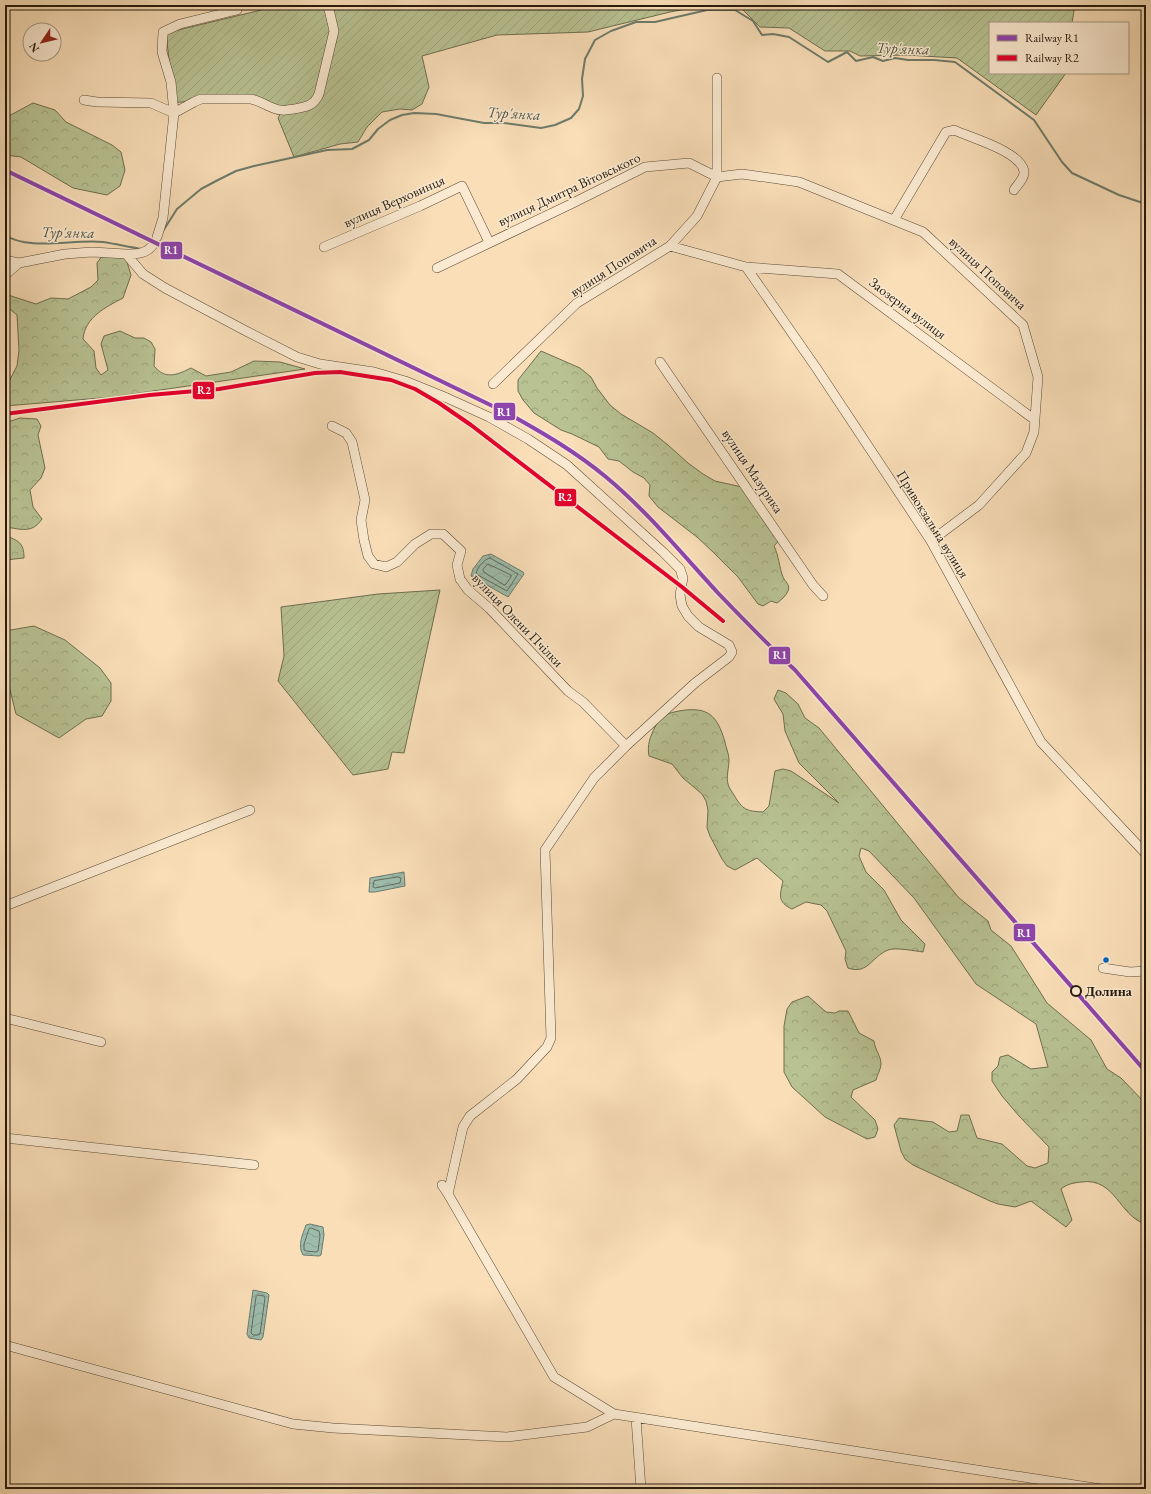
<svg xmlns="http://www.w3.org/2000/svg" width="1151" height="1494" viewBox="0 0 1151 1494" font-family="'EB Garamond',serif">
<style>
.forest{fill:url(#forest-crowns);stroke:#6e6e4f}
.garden{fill:url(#garden-furrows);stroke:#6e6e4f}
.water{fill:url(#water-waves);stroke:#6e7b6c}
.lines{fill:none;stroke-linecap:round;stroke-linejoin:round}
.shore{stroke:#626b5c;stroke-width:1}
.stream{stroke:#6e7b6c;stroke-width:2}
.minor-casing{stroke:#5a4b36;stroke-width:10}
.minor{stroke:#fbead1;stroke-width:9}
.rail-1-casing{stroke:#fbead1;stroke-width:7}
.rail-2-casing{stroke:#fbead1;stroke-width:7}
.rail-1{stroke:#8e44ad;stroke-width:4}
.rail-2{stroke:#e4002b;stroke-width:4}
.bus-dot{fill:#0065bd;stroke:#fbead1;stroke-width:1.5}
.stop-dot{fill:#fbead1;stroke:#251a0b;stroke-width:2}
.labels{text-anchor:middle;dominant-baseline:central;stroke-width:3;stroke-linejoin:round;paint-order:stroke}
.street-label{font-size:14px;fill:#251a0b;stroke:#fbead1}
.stop-label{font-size:14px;font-weight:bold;fill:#251a0b;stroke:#fbead1;text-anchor:start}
.water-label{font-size:15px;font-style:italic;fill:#4f5343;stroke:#fbead1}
.line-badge{stroke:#fbead1;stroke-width:1.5}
.badge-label{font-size:11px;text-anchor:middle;font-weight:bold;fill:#fff}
</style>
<defs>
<pattern id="forest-crowns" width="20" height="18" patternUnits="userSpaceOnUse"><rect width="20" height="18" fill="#b8c293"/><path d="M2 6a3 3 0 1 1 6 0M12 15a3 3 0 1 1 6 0" fill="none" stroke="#9ea67d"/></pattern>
<pattern id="garden-furrows" width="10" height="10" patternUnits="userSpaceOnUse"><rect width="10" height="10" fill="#b8c293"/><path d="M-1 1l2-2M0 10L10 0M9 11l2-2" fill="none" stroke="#9ea67d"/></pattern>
<pattern id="water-waves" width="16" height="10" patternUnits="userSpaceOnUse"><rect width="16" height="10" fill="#9ebcac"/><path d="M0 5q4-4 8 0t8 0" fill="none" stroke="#88a193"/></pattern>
</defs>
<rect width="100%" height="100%" fill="#f9deb8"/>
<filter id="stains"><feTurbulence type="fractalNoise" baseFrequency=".005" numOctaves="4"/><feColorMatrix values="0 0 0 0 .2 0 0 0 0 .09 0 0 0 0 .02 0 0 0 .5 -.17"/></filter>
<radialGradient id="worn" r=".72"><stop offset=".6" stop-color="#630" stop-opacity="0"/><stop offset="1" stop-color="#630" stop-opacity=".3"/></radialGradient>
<path class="forest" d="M33,103L55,110L66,122L112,145L121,152L125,170L120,186L107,195L73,188L21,157L5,155V118Z
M110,255L126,259L131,275L123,298C106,307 85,317 83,339L94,351L96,368L101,375L108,370L101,344L104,336L120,331L135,338H144L151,342L155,349L154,366C165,380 177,375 191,368L206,376L231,372L254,361L280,362L305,369L112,397L5,406V389L17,366L19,350L17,315L5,305V294L36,304L51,298L68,299L91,287L98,280L97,263L102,256Z
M541,351L580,368L591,377L597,388L610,405L621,414L653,433L668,445L688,463L703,474L715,481L742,487L781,538L774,546C779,556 779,567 783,577C785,582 791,585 788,591C786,596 781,600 777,603L771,601L763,606L758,604L738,577L713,552L697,537L658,507L649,496L650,485L644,478L633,472L619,461L608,459L599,447L572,434L561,430L534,413L523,400L518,391V380Z
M20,418L37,419L41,426L38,435L45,468L41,478L30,490L33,507L42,519C32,534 21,529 5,527V423Z
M5,535C18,541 24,542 24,558L5,560Z
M34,626L65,640L100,668L111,683V701L102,716L86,719L59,738L16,714L8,682L5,681V631Z
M778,690L786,693L798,704L805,718L819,728L959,898L988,921L991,930L1011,946L1047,1003L1091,1040L1107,1069L1121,1078L1146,1104V1224C1119,1217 1116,1177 1081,1182C1073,1183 1067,1184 1061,1189L1072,1220L1066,1227L1031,1201L1015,1207L998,1204L990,1201L913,1165L905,1159L901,1151L894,1125L899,1118L933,1122L949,1132L957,1131L961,1115H969L977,1138L1002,1144L1027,1166L1035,1168L1048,1163L1049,1147L1019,1116L1002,1096L992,1081V1072L998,1066L1000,1057L1008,1055L1031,1069L1048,1067L1036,1024L976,984L914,898L869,851L861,848L859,856L866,872L884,890L901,920L925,944L923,952C915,951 895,947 888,950C871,957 868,975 848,968L845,959L846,951L827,911L821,905L806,902L792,909C777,902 780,895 783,881L757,858L735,870L727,866L722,859L710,836L707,828L708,810L706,801L702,794L683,778L672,764L649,756C647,745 650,737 655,727C659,716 668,713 679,711C708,706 717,715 725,742C726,748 729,754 729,760C729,767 726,777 728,784C729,788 732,792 734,795C743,810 746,811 763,812L769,806L775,771L783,769L791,771L839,803L799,763L785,731L783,714L774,699Z
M808,996L826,1012L835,1013L839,1011H848L859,1033L874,1041C875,1050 881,1056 881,1064C881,1069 877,1075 876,1080L853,1090L851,1097L875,1120L878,1129L875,1137L867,1139L825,1117L792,1087L784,1072V1026L787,1009L792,1002Z"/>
<path class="garden" d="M282,5H708L670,12L588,32L497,35L422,56L429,87L422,104L412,110L400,109L382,112L367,127L358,142L340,144L294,157L278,118L281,113L263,101H189L174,103L166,33Z
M711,5H1075L1072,23H990V73H1066L1036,115L957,58L906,55L860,56L850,51H825L789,28L760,27L739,6Z
M440,590L404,753L392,752L388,769L353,775L278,681L284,656L281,607L378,594Z"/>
<path class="water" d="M491,554L523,572L524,574L508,597L471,576L473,569L483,556Z
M404,872L405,886L375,892H369L370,878Z
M310,1224L323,1227L324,1235L321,1255L319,1256L303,1255C297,1245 303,1234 306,1225Z
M253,1290L267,1293L269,1295L263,1337L261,1340L249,1338L247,1334Z"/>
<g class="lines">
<path class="shore" d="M490,558L518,574L507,591L476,574C477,568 484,559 490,558Z
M488,564L511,575V577L506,584L504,585L484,572L483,570Z
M398,877L401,878L400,883L375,888L373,887L374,881Z
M311,1228L319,1231L320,1236L318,1251L316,1252L306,1251L304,1250V1244L309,1229Z
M258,1295L264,1296L265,1298L260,1334L258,1335H253L251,1333L256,1297Z"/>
<path class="stream" d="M163,231L177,209L201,189L218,180L236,171L254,166L327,150L352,149L369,140L378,129L390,120L402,115L414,113L436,114L484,123H504L541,128L555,125L571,118L579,109L583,96L582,79L585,59L595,40L611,31L636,22H655L707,10H735L753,21L762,35L773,34L789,37L828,62L847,52L856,61L873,57L883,61L895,58L908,60H934L955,62L1034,120L1062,162L1072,173L1119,195L1146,204
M5,235C28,251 74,239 103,242C116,244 129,247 142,249"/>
<g class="minor-casing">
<path id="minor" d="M84,100L97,102L151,103L174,113L171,82L162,52L163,32L180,24L237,10
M717,177L742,174L799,182L923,232L1023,325L1038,377L1034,432L1026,453L979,505L931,541
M894,220L946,132L954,130C971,138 1020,151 1024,171C1025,178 1017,185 1014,190
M157,237L163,218L174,113L194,102L201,99H251C262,101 272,110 281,110C285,111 290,109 294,109C306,107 314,106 319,94L334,31L328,5
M670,246L746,267L817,369L931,541L1041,742L1146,854
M324,247L420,206L462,186L489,242
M126,254C137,254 146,254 153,245
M5,258L9,261L19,263L65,254L92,252L126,254L143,274L165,288L246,331L297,357L320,364L374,372L405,381L447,398L489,417L528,439L567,465L663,552L680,569L683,578L680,595L682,606L688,616L699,627L729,645L732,652L729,657L695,683L626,746L594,778L545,850L551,1038L547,1047L517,1079L470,1116L463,1127L448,1194
M746,267L838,274L1035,420
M437,268L571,204L645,167L689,163L717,177
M5,275L19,263
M660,362L813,585L823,596
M493,384L577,303L670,246L697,216L717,177V78
M332,426L346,433L352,442L365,500L361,520L364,540L368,556L374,564L386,567L397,562L415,544L431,534H443L461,551L457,565L460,579L468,590L489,608L568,691L583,702L626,746
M5,906L250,810
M1103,968L1130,972L1146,971
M5,1018L101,1042
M5,1138L254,1165
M442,1185L448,1194L554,1377L614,1414L1101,1489
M5,1345L293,1424L333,1428L507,1437L587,1427L614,1414
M636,1418L641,1489"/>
</g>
<use href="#minor" class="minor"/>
<g class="rail-1-casing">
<path id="rail-1" d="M5,170L509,414C543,433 576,452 606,477C647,511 681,553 718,593C743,619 768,645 795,670L1146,1072"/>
</g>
<g class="rail-2-casing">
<path id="rail-2" d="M5,414L150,395L219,389L315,373L340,372L391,380L415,389L439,403L471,425L682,587L723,621"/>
</g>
<use href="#rail-1" class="rail-1"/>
<use href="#rail-2" class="rail-2"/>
</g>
<circle class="bus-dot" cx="1106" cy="960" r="3.5"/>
<circle class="stop-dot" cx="1076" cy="991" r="5"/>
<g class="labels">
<g class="street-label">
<text transform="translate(569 189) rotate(-25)">вулиця Дмитра Вітовського</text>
<text transform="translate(394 201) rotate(-24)">вулиця Верховинця</text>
<text transform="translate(613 266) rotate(-33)">вулиця Поповича</text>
<text transform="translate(988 273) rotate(43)">вулиця Поповича</text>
<text transform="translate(908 308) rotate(37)">Заозерна вулиця</text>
<text transform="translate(753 471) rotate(56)">вулиця Мазурика</text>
<text transform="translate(933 524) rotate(58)">Привокзальна вулиця</text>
<text transform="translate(518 620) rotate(46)">вулиця Олени Пчілки</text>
</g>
<g class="stop-label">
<text x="1085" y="991">Долина</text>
</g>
<g class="water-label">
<text transform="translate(903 48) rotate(2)">Тур'янка</text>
<text transform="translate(514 113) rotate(3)">Тур'янка</text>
<text transform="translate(68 232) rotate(1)">Тур'янка</text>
</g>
</g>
<g class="line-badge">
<rect x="160" y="241" width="23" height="19" rx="4" fill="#8e44ad"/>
<rect x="192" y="381" width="23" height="19" rx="4" fill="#e4002b"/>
<rect x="493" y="402" width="23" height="19" rx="4" fill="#8e44ad"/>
<rect x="554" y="488" width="23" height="19" rx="4" fill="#e4002b"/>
<rect x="768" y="646" width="23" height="19" rx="4" fill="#8e44ad"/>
<rect x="1013" y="923" width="23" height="19" rx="4" fill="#8e44ad"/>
</g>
<g class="badge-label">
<text x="171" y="254">R1</text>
<text x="204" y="394">R2</text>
<text x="504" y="416">R1</text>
<text x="565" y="501">R2</text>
<text x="780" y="659">R1</text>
<text x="1024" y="937">R1</text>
</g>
<rect width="1151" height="1494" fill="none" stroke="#f9deb8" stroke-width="20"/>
<rect x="6" y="6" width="1139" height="1482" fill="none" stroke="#251a0b" stroke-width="2"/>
<rect x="10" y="10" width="1131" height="1474" fill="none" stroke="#251a0b"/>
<rect x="989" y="22" width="140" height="52" fill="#fbead1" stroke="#a59782"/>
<rect x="997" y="35" width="20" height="6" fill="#8e44ad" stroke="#a59782"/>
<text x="1025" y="42" font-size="12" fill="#251a0b">Railway R1</text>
<rect x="997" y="55" width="20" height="6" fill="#e4002b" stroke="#a59782"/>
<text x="1025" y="62" font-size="12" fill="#251a0b">Railway R2</text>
<g transform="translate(42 42) rotate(235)"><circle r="19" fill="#fbead1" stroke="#a59782"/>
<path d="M0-3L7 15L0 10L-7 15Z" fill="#8f2418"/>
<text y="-6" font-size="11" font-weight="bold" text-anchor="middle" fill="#251a0b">N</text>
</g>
<rect width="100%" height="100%" filter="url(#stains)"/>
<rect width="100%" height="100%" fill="url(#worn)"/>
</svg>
